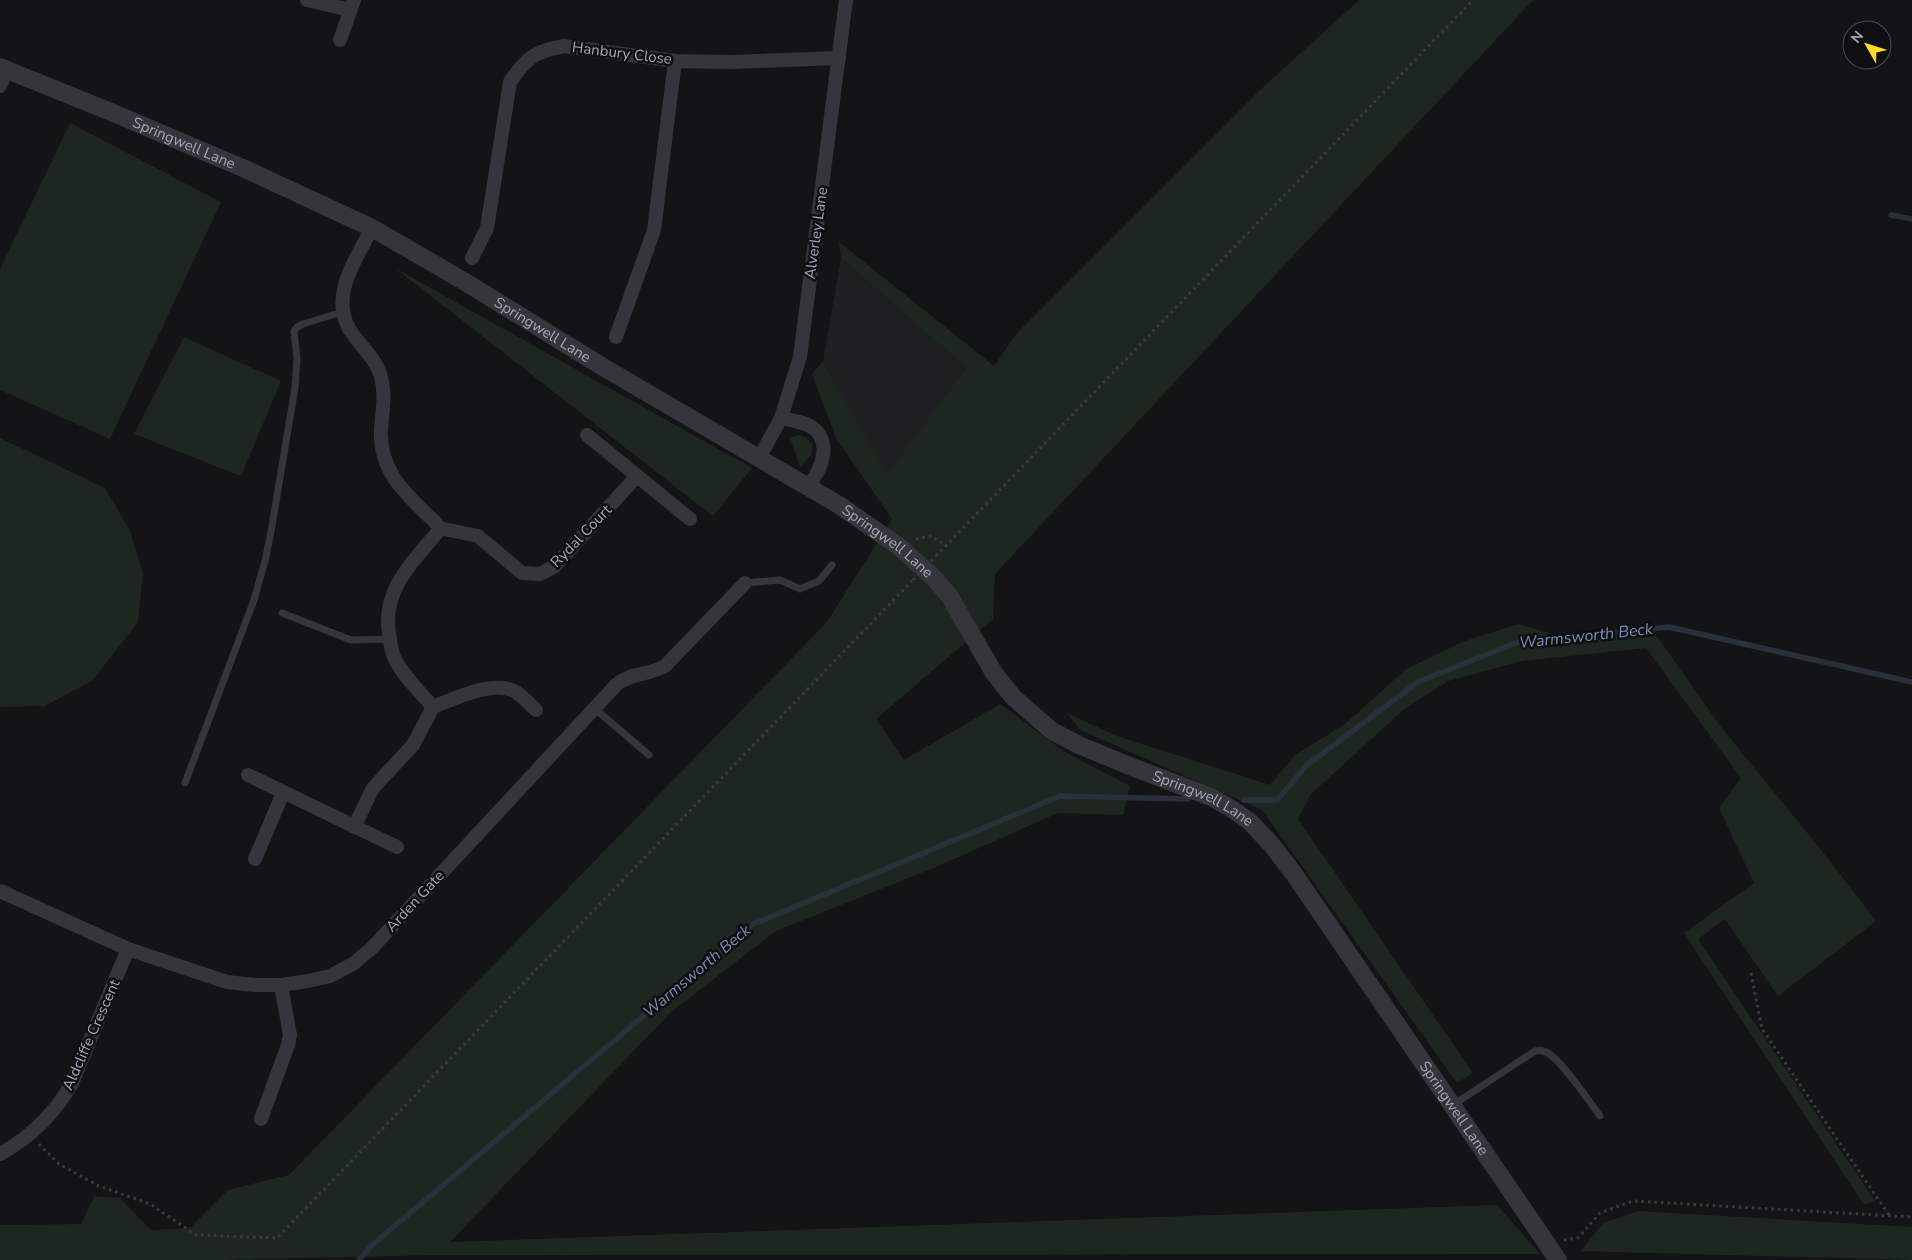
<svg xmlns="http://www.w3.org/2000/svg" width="1912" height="1260" viewBox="0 0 1912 1260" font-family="'Nunito Sans',sans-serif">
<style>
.built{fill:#202023}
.green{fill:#1e2620}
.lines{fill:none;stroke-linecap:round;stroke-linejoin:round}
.stream{stroke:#29303b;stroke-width:5.5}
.path{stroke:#3a3b42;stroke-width:3;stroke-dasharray:2.5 4;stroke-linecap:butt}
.service{stroke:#35353b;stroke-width:7}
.minor{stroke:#35353b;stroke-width:14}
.tertiary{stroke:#35353b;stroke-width:18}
.path-bridge{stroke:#3a3b42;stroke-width:3;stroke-dasharray:2.5 4;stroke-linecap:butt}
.labels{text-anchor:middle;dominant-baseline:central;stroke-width:5;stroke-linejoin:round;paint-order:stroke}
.street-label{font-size:15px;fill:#a4a7b7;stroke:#0f0f11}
.water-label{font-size:16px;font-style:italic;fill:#788eb6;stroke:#0f0f11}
</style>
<rect width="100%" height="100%" fill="#141416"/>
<path class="built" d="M841,258L966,368L887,475L823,361Z"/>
<path class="green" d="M1359,0H1533L995,574L993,619L876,719L904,760L1000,704L1065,752L1130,786L1123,815L1058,813L931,869L776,931L671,1012L450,1242L1497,1205L1540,1254L438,1255L227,1260H0V1225L81,1224L94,1196L120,1198L151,1230L176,1229L191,1227L228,1190L289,1175L827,622L892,519L836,438L812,374L823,361L887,474L966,368L841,258L839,242L994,366L1017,333L1260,90Z
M70,123L221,202L110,439L0,390V269Z
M395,268L752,468L713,516Z
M184,337L281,381L241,476L134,434Z
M798,435L807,438L812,444V454L800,467L790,438Z
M0,438L105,488L130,531L143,573L138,622L93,680L45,706L0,707Z
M1518,624L1566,638L1651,628L1721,727L1818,846L1876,921L1778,996L1725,919L1698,939L1875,1201L1864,1205L1684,933L1754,883L1719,808L1741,778L1646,648L1522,661L1448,681L1402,711L1311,794L1298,819L1473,1073L1457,1083L1262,810L1080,730L1067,713L1117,736L1270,785L1294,756L1345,724L1406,669L1465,641Z
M1638,1211L1912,1227V1260L1581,1251L1603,1223Z"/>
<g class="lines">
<path class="stream" d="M1891,215L1912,219
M1244,800H1277L1307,765L1418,682L1518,642L1669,627L1912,682
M359,1260L371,1246L751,925L1060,796L1188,799"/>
<path class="path" d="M916,539L931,536L946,545
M936,556L1473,0
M1751,973L1762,1029L1889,1215
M39,1144L59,1164L99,1186L150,1204L196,1235L277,1238L912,581
M1564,1240L1578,1238L1600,1213L1633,1201L1912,1217"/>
<path class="service" d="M745,583L780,580L800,589L819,581L832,565
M282,613L351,640L390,639
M594,708L649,755
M185,783L254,600L265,561L271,532L295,388L297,358L294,331L297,327L303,324L342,312
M1453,1105L1535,1051C1539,1050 1542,1050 1546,1052C1561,1059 1589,1101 1600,1116"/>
<path class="minor" d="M307,0L350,10
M340,40L354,0
M0,86L7,70
M372,228C355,261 326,301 354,336C364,349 377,361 381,377C386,395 382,411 381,430C379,473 408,496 437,524L439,528L437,533C412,562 382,591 389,633C390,642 391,651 395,659C404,677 420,692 433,707
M472,258L487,228L510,82C526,58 535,51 564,46L675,61L732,62L839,58
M616,337L654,230L675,61
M781,418C789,420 799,421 808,425C834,438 823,470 807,486
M587,435L690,519
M759,458L781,418L800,357L846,0
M439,528L478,536L522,573L540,574L555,566L637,476
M248,775L397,847
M354,827L373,788L413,745L433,707C454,699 494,679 516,692C523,697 530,704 536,710
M255,859L283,793
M0,891L128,949L227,982L254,985H281L308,981L330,976L353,964L372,948L617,684C631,673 649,675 665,666L745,583
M261,1119L288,1045L290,1035L281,985
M0,1154C31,1137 55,1113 72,1083L128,949"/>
<path class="tertiary" id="s1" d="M0,67L111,112L245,169L372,228L462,280L603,367L839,505L901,548L935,579L950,597L994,673L1013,697L1052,731L1079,745L1127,765L1211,797L1232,809L1249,821L1271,844L1294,874L1558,1260"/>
<path class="path-bridge" d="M913,580L936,556"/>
</g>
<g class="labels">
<g class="street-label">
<text transform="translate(622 53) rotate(7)">Hanbury Close</text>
<text stroke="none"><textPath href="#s1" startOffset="199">Springwell Lane</textPath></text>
<text transform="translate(816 233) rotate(-82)">Alverley Lane</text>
<text stroke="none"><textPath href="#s1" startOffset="604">Springwell Lane</textPath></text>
<text transform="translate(581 536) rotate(-46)">Rydal Court</text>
<text stroke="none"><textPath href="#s1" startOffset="1009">Springwell Lane</textPath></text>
<text stroke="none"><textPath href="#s1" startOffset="1429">Springwell Lane</textPath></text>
<text transform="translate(415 901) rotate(-47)">Arden Gate</text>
<text transform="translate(91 1035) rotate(-66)">Aldcliffe Crescent</text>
<text stroke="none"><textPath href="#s1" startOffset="1834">Springwell Lane</textPath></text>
</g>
<g class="water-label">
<text transform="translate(1586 636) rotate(-6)">Warmsworth Beck</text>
<text transform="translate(697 971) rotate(-40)">Warmsworth Beck</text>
</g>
</g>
<g transform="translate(1867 45) rotate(309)"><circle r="24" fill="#0f0f11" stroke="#4b4c53"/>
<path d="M0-4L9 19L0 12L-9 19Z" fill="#ffdc23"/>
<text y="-8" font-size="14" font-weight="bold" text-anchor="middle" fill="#a4a7b7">N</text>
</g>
</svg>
